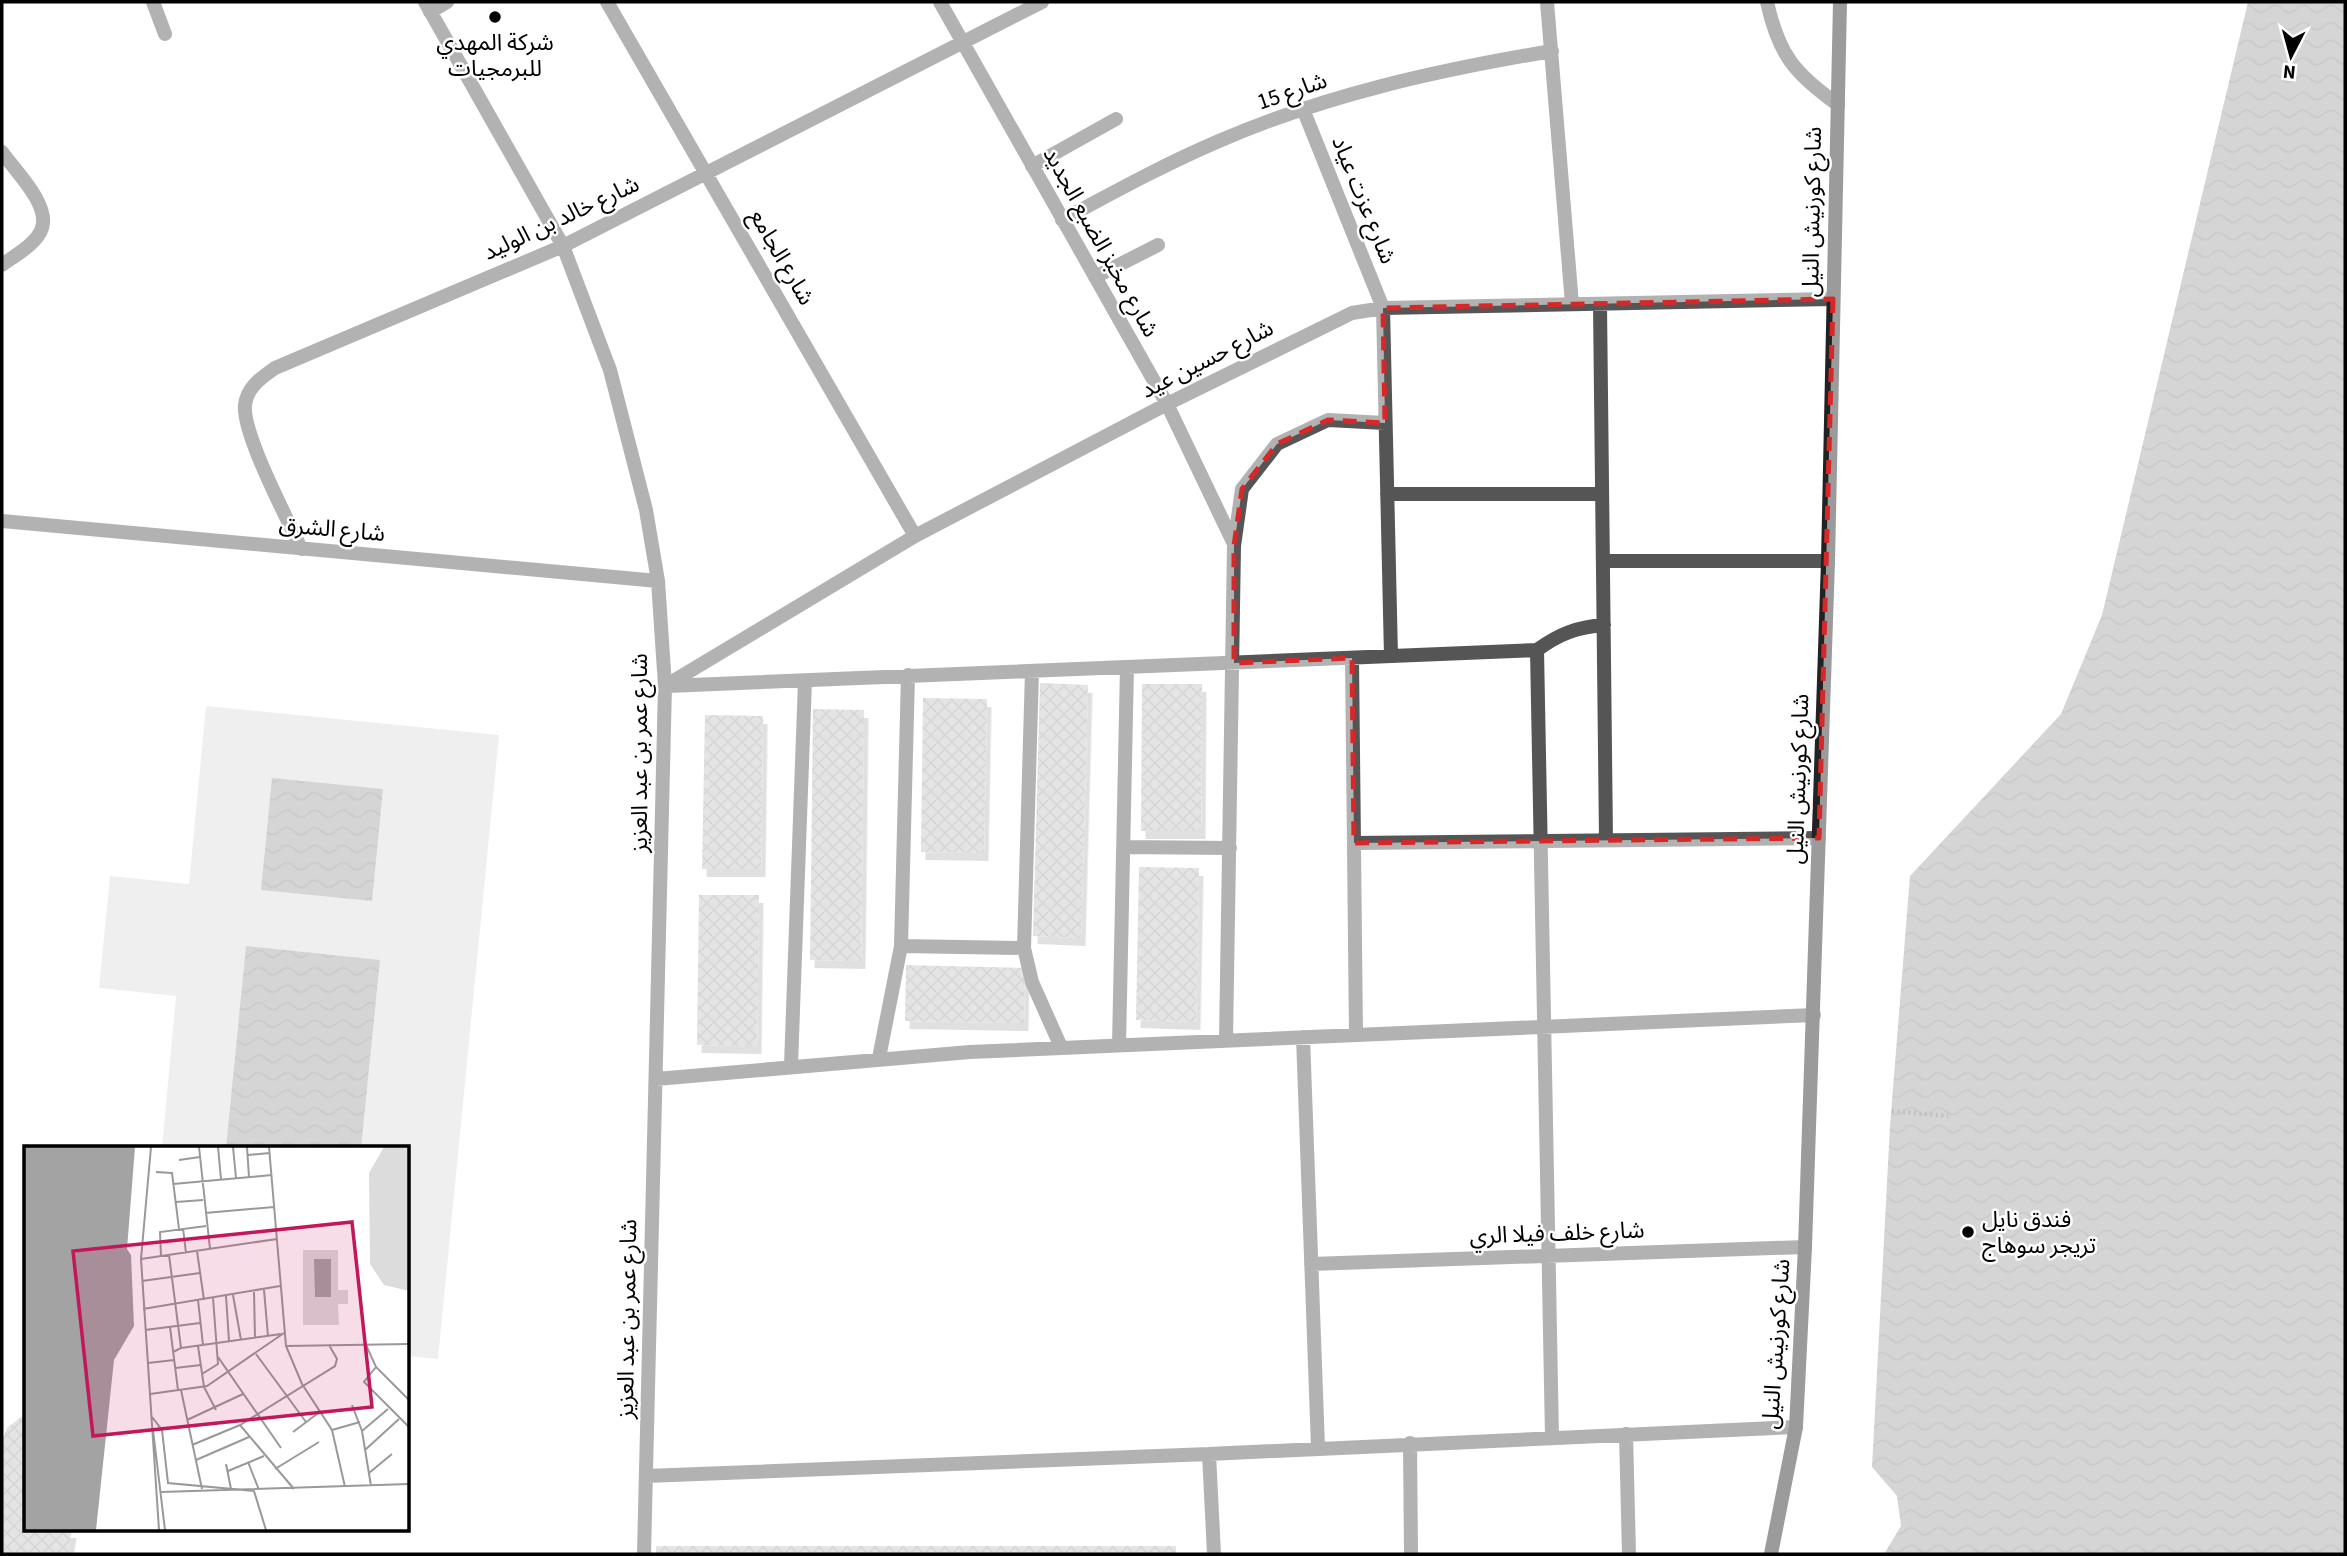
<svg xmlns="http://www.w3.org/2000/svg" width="2347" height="1556" viewBox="0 0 2347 1556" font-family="'Source Sans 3','Noto Sans Arabic',sans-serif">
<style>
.green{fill:#dcdcdc}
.water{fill:url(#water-waves)}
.building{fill:url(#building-cross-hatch);filter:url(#shadow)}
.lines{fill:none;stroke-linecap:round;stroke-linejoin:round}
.path{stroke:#777;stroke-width:4.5;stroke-dasharray:2 3.5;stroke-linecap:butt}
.minor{stroke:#555;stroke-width:14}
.secondary{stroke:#222;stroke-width:14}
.marked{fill:none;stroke:#d62828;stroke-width:5;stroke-dasharray:14 9;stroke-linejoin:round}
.poi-dot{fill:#000;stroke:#fff;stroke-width:2.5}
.labels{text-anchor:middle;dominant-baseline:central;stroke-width:5;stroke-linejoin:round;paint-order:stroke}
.poi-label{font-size:23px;fill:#000;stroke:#fff}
.street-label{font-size:23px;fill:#000;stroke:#fff}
.inset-road{fill:none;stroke:#999;stroke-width:2}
.view{fill:#c2185b;fill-opacity:0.15;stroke:#c2185b;stroke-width:3.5}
.inset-edge{fill:none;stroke:#000;stroke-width:3.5}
</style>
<defs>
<pattern id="water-waves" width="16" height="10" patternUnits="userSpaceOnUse" patternTransform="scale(1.75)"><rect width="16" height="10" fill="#a3a3a3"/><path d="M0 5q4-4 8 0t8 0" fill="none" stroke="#8b8b8b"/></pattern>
<pattern id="building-cross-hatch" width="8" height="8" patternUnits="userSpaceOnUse" patternTransform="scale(1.75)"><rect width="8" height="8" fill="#c4c4c4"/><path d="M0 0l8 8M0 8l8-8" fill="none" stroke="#a7a7a7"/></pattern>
<filter id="shadow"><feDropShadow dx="4.5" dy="8" stdDeviation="0" flood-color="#0004"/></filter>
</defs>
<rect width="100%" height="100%" fill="#fff"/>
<path class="green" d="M206,706L499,735L438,1359L408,1356V1148H162L176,996L99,988L110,876L189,884Z"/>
<path class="water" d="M2248,2H2345V1554H1884L1901,1526L1897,1496L1872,1467L1890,1126L1910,876L2061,714L2102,615Z
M272,778L383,789L372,901L261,890Z
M246,946L380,960L361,1148H226Z"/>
<path class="building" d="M1040,683L1088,685L1081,938L1033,936Z
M1142,684H1202L1201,831H1141Z
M923,698L987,699L984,853L921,852Z
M813,709L864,710L861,961L810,960Z
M705,715L763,716L761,869H702Z
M1139,867L1199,868L1196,1022L1136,1020Z
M699,895H759L757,1046L697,1045Z
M906,965L1025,968L1024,1023L905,1021Z
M26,1413V1530H72L68,1554H2V1441L7,1428Z
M656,1546H1176V1554H656Z"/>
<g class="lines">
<path class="path" d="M1892,1111L1948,1116"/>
<path class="minor" d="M153,2L165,34
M425,2L563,246L610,370L646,510L658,581L665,686L644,1554
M607,2L915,536
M940,2L1167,404L1234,544
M1547,2L1572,304
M1767,2C1779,56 1794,72 1838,105
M430,12L447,2
M1303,109L1383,308L1391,656
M2,152C15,171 50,204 42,228C37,244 14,256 2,265
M1032,166L1116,119
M1062,220C1114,192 1165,164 1219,141C1325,95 1438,70 1552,51
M1095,277L1158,245
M1600,304L1606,840
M1387,494H1602
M2,521L658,581
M301,549C288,519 242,434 245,405C247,387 261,378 275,368L563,246L1042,2
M1603,561H1828
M1352,658L1356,1035
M1032,671L1024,948L1032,982L1061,1047
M665,686L915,536L1167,404L1352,313L1383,308L1833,299
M667,686L1537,650
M1354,843L1819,838
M1123,847L1230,848
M901,946L1024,948
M1303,1037L1318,1447
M1226,1040L1234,546L1242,489L1277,444L1328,420L1385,423
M1119,1045L1127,667
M879,1058L901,946L908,675
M791,1065L805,681
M656,1079L970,1052L1814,1015
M1311,1264L1805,1247
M1626,1434L1629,1554
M1552,1437L1537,650C1559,634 1577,627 1604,625
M1410,1443L1411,1554
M1209,1454L1214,1554
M646,1476L1209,1454L1796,1427"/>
<path class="secondary" d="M1771,1554L1796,1427L1805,1247L1828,561L1840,2"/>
</g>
<path d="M0 0H2347V1556H0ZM1833,299L1819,838L1354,843L1352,658L1234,663V546L1242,489L1277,444L1328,420L1385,423L1383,308Z" fill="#fff" fill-opacity=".55" fill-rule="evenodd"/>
<path class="marked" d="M1833,299L1819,838L1354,843L1352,658L1234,663V546L1242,489L1277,444L1328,420L1385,423L1383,308Z"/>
<g class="poi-dot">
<circle cx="495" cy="17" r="7"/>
<circle cx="1968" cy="1232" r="7"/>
</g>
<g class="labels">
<g class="poi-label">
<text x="495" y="42">شركة المهدي<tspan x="495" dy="26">للبرمجيات</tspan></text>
<text x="1982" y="1219" text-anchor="start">فندق نايل<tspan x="1982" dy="26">تريجر سوهاج</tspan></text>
</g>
<g class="street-label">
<text transform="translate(1292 91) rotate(-19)">شارع 15</text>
<text transform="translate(1364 200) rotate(68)">شارع عزت عياد</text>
<text transform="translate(1812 212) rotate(-89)">شارع كورنيش النيل</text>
<text transform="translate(561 218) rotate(-25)">شارع خالد بن الوليد</text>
<text transform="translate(1101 242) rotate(61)">شارع مخبز الضبع الجديد</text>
<text transform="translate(782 257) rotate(60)">شارع الجامع</text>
<text transform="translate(1207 359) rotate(-27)">شارع حسين عيد</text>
<text transform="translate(332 529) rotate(5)">شارع الشرق</text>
<text transform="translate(639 753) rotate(-90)">شارع عمر بن عبد العزيز</text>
<text transform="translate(1798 779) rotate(-88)">شارع كورنيش النيل</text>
<text transform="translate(1557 1233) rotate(-2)">شارع خلف فيلا الري</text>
<text transform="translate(627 1319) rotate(-89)">شارع عمر بن عبد العزيز</text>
<text transform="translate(1776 1344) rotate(-86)">شارع كورنيش النيل</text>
</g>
</g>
<g transform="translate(24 1146)">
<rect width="385" height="385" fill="#fff"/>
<path d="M360,1H385V145L360,139L346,118L345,27ZM279,104H314V144H324V158H314L315,179H279Z" fill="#dcdcdc"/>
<path d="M0,1H111L103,103L107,109L110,180L90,214L72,384H0ZM290,113H307V151H291Z" fill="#a3a3a3"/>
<path class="inset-road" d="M127,1L117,113L135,384M175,1L186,103M194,1L197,33M209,1L212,32M223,1L225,31M245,1L262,200L278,238L308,284L321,341M224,9L246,7M155,14L176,11M132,26L148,27L155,83M149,38L248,29M152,56L179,54M181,67L250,61M159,82L162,107M173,105L180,154M145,109L157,202L149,206M137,110L136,86L182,80M117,113L253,93M118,135L176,127M240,144L244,190M230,146L231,192M209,149L217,194M202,150L205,195M174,154L179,199M119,163L256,140M146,181L154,244M121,184L176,177M342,199L352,221L385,254M174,200L180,241L192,264M262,200L385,198M157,202L257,188M232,208L282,276M194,211L257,302M124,217L150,214M352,221L340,236L385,281M151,222L177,219M178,228L194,218L189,152M157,244L178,343M126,248L183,240L260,187M328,259L338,285L347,340M128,271L138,284L144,337L230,345L242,384M163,274L219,248M216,279L270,343M129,284L141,384M308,284L336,276M338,285L364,263M269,286L297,265M168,299L216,279L311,220L313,213L305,199M341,304L375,273M172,314L225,291M224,316L235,344M202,318L207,343M251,323L295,296M204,325L240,310M345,327L368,308M137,346L385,338"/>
<path class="view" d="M328,76L348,261L69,290L49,105Z"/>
<rect width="385" height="385" class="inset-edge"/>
</g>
<rect width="2347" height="1556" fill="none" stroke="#000000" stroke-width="7"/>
<g transform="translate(2291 56) rotate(186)" stroke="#ffffff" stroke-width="5" paint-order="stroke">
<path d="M0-5L12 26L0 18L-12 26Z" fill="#000000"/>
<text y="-10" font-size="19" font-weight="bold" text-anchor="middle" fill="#000000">N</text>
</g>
</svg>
